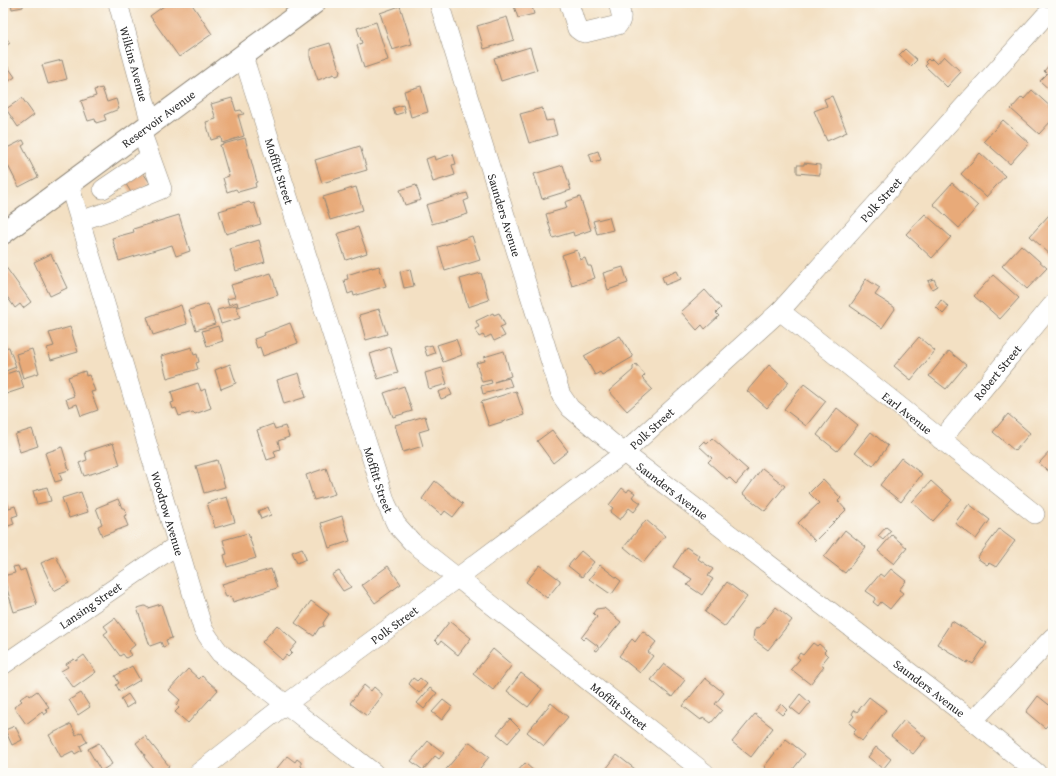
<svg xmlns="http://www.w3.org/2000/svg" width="1056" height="776" viewBox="0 0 1056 776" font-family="'Gentium Book Plus',serif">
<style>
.building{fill:#e8aa79}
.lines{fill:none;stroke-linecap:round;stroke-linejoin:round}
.minor-casing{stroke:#8f8677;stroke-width:20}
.major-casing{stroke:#8f8677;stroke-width:24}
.minor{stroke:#fff;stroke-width:19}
.major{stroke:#fff;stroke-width:22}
.labels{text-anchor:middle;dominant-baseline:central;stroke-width:3;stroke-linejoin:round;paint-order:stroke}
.street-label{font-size:12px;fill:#2b2b2b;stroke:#fdfcf7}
</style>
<rect width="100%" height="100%" fill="#fdfcf7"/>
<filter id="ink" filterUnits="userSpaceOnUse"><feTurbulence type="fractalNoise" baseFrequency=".025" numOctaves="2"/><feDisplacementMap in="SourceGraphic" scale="8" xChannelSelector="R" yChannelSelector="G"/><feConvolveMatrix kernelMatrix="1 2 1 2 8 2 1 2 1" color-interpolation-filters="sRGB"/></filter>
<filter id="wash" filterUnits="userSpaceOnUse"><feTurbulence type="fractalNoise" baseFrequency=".012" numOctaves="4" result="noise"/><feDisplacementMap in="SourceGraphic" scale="16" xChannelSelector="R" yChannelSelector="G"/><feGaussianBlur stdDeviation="0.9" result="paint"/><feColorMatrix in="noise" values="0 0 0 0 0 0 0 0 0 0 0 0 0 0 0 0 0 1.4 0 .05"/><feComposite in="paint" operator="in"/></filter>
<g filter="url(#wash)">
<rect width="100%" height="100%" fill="#f3e0c3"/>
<g id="blocks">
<path class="building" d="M11,3H23V7L12,9Z
M168,3H191L212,34L179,57L150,16Z
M513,3H531L534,14L518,18Z
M400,6L412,44L392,50L380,13Z
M507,17L514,40L484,49L477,26Z
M376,22L388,60L364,68L357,45L362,43L357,28Z
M3,34L10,43L3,48Z
M330,43L340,71L339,75L335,76L334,74L318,80L310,57V49Z
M530,47L537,70L501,81L494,58Z
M905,49L917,60L911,66L899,55Z
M944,56L961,72L947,87L925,66L927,64L925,62L928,59L930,61L932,59L937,64Z
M3,60L15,77L3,85Z
M62,60L67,79L48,84L42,65Z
M1050,64L1053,67V93L1040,81L1047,74L1044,71Z
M421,86L428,112L411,117L404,91Z
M102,88L107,102L116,99L119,109L104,115L106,120L96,123L95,119L88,121L81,101L96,96L94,90Z
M1032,90L1053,109V119L1039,134L1011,109L1022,97L1024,99Z
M832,96L847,132L827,141L814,111L827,106L824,99Z
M22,98L34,115L18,127L6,109Z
M232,98L236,111L241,110L244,114L238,115L244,136L222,143L221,137L211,140L206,122L216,119L211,104Z
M403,105L405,112L395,115L393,108Z
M542,108L546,121L553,120L557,135L529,143L520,114Z
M1003,120L1029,143L1010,164L984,141Z
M245,138L257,182L255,183L256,187L238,192L236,189L227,192L223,178L229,176L220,145Z
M23,140L25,144L22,146L38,177L19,187L3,156V150Z
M360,146L367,170L322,183L315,160Z
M598,151L601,160L592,162L589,154Z
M980,153L1005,176L986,197L961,174Z
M453,154L456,164L452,165L455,175L433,182L426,159L434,156L435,160Z
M804,163L820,165V175L797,173V165H804Z
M563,165L571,190L542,199L534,174Z
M141,170L150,183L132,194L124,181Z
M952,183L978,206L959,228L933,204Z
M416,185L421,200L405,205L400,190Z
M356,187L363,210L330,220L323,197Z
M467,193L469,199L464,201L468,214L432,224L426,205Z
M580,197L591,230L574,236L573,232L553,238L546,214L567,208L565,202Z
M249,202L251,204L254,203L261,224L226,234L219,211Z
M925,214L951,237L932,258L906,234Z
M179,215L190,251L176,256L172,245L119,261L112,238L134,232L133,229Z
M1049,215L1053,219V257L1030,236Z
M609,217L613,230L597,234L593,221Z
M358,227L367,253L346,260L337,234Z
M472,236L480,260L445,271L438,247Z
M259,240L265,262L236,271L230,249Z
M1021,245L1047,268L1027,289L1002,266Z
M577,250L580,260L585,258L588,266H591L595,278L572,286L562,255Z
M51,254L67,288L50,296L34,262Z
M5,266L31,302L23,308L20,304L15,308L3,291V267Z
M379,266L386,286L354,296L353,292L348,294L344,280L348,279L347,275L372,267V268Z
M623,267L628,283L608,290L603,273Z
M410,269L414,286L404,288L400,272Z
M677,271L681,279L665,285L662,277Z
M271,273L278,295L238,307L237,302L229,305L227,299L235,297L231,285Z
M481,273L489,300L468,307L460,279Z
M993,275L1019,298L1000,319L974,296Z
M866,279L880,288L875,295L894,307L895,309L882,328L850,306L861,290V287Z
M934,279L937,286L932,289L928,281Z
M705,290L721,308L716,313L719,316L705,329L702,325L697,330L681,312Z
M941,300L949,307L943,314L936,307Z
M208,304L215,324L196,330L189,310Z
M181,305L187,324L153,335L147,317Z
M236,305L240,318L221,324L217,310Z
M379,309L387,334L366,340L359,315Z
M493,313L494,315L499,313L505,325L500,327L505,336L494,341L491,335L485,338L483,335L479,337L475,329L479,327L476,321Z
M290,323L298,343L263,356L260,347L257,348L254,339L265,335L264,333Z
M218,326L223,341L207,346L202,331Z
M70,327L78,352L51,360L47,348L54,346L49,333Z
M620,336L633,357L602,375L600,372L595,375L584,356Z
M919,337L935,351L911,380L894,366Z
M456,339L462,355L443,362L437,345Z
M432,345L435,353L427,356L424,347Z
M9,347L16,367L3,372V365L6,364L3,356V348Z
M192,347L194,355L197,354L199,362L196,363L198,369L167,378L161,356Z
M390,347L398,373L378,379L370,354Z
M32,349L39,373L23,378L16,354Z
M504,351L511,376L494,382L509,378L512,386L483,394L481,386L492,383L491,380L482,382L476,363L485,361L484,357Z
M949,351L966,365L946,389L929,376Z
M230,364L236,383L221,389L215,370Z
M636,364L645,375L642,378L652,389L627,411L609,391L633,370V367Z
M769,365L789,382L767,408L747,391Z
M442,368L447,384L429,389L425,373Z
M18,370L24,388L3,395V375Z
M85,371L86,376L89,375L95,391L91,392L98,410L81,416L77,404L69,407L66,399L74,396L68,377Z
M299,373L306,397L284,404L277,380Z
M198,383L201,391L205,389L211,408L195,414L193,412L179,416L176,408L173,409L171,403L174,402L171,392Z
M804,384L826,401L806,426L784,409Z
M404,386L412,411L393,417L384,393Z
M449,388L452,395L441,399L438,392Z
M516,391L524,415L489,426L481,402Z
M837,408L858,425L837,451L817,435Z
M1008,414L1030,433L1015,451L993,432Z
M425,416L429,429L419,432L423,446L403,452L395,425Z
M273,424L275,429L285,426L289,437L278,441L280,449L274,451L276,457L267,460L257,430Z
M32,429L38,446L20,452L15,436L16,434Z
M552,430L568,451L553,463L537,441Z
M871,432L888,446L873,466L855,452Z
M712,438L748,470L736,484L730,478L727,479L708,462L712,458L699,446L704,441L707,443Z
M113,443L120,465L84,476L79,463L87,460L85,452Z
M62,447L69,470L59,473L62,480L55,482L45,453Z
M1053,448V475L1039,463Z
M901,458L922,474L901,502L880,485Z
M217,460L225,487L204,493L196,466Z
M326,468L335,494L314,500L306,475Z
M762,468L785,486L765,511L743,494Z
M823,479L841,498L838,501L846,510L815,541L798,523L819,503L809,493Z
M435,481L463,504L453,517L445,511L442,515L422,499Z
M931,481L952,500L933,521L912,502Z
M47,487L51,501L37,504L33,491Z
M622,488L627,492L629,489L635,493L632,497L641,503L634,512L629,508L620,520L610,512L613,508L609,505Z
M81,492L88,512L69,518L62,498Z
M227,497L235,522L215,528L207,503Z
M118,499L122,508H125L127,515L124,516L128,526L102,536L98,526L102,524L96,508Z
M7,502L9,508L15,506L18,515L12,517L14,524L3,528V504Z
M969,504L990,520L976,539L955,523Z
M268,507L271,515L261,519L258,511Z
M342,516L350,541L329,548L321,523Z
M646,520L665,536L643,563L624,547Z
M886,527L891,531L883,540L878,536Z
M999,529L1015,541L996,567L989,563L987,565L977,558Z
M845,530L866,547L845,573L824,557Z
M248,533L256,558L227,567L224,555L227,554L223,540Z
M892,535L907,548L894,564L878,551Z
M686,547L700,556L698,559L713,569L708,576L713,579L702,595L687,585L692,579L673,567Z
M302,548L306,559L297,563L292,552Z
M581,551L594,562L582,577L568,566Z
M56,556L69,583L54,591L41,563Z
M540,565L560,580V582L547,598L526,582Z
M600,565L621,581L612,594L609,593L589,579Z
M18,566L20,571L25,569L37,605L14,612L3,576L15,573L13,567Z
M388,566L401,584L375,603L362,585Z
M271,569L277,588L233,602L231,596L226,597L222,584Z
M891,569L906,581L899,590L903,593L890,609L881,602L878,606L873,602L876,598L866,591L880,574L884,577Z
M339,571L351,587L343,591L332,575Z
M727,582L747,597L726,625L724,626L705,612Z
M311,601L329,614L323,623L324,626L319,628L314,636L295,623Z
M161,604L172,638L166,640L168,645L163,647L161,642L150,646L137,608L145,606L148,608Z
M776,607L792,620L768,650L753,639L754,631L757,627L759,628Z
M604,608L621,622L597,651L595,650L598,646L586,637L583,640L581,638L597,617L593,613L596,609Z
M115,618L135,645L128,651L131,655L126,658L123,654L120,656L104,634L108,631L104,626Z
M450,621L471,638L458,655L441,641L439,644L435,640Z
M952,621L987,643L973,664L968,661L967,663L937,644Z
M277,625L297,643L290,651L292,653L288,657L286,655L282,660L262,642Z
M643,631L656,642L648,652L653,656L640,673L619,656L632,639L635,642Z
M813,643L817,646L819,644L826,650L824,652L828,656L821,665L824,667L810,684L791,669L800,659L797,657L800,653L803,655Z
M493,649L512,665L493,690L473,674Z
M84,655L96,672L74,688L61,671L68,667L66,664L74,659L76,661Z
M664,664L685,680L672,697L651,680Z
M132,666L140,680L120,692L116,685L119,683L115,676Z
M188,669L199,679L202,676L218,690L188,723L175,712L179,708L176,705L180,700L169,690Z
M521,673L542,689L528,707L507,691Z
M413,678L417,681L420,678L427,684L419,693L409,684Z
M705,678L724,693L715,704L722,710L711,723L703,717L701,720L683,706Z
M364,685L371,691L374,687L382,694V696L367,716L350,703Z
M430,688L437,693L424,709L417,703Z
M37,691L49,707L45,709L48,712L44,715L42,712L26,724L14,707L22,701L20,699L28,693L30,696Z
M81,693L90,707L78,715L69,700Z
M128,694L134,703L126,708L121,699Z
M800,694L810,703L800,715L790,707Z
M1038,696L1053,708V719L1045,728L1026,712Z
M869,697L886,710L862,741L853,734L856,729L849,723L854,716L852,714L854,710L857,712Z
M443,700L452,707L442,720L432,712Z
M551,703L568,717L544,746L527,732Z
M781,704L787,710L782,715L776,710Z
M755,714L773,728L751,757L732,742Z
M510,719L520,729L508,743L497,734Z
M904,720L926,738L913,754L891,736Z
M71,724L76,735L82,732L87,742L80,746L82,750L75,754L73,751L61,757L49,735Z
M15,726L22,740L12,745L5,730Z
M145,736L169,766L160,773H157L144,757L145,755L136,743Z
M786,739L805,754L790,773H772L764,767Z
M428,741L444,753L439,759L435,756L423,770L411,761Z
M470,742L489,757L476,773H443L468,743Z
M99,743L112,764L101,771L88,749Z
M876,747L891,759L883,769L868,757Z
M617,755L635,769L632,773H603Z
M287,756L295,762L297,759L301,762V766L307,772L306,773H273Z
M525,763L536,773H516Z"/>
</g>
</g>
<g filter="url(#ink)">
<use href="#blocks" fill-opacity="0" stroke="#8f8677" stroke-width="1"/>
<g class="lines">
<g class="minor-casing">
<g id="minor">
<path id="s1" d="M118,3L151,124"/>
<path id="s2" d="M439,3L561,395L570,408L624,453L973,721L1037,773"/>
<path d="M569,3L577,29L581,32L585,33L618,25C624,18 620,11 618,3"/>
<path id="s3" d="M243,56L386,503L396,524L412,542L705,773"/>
<path id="s4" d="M69,184L203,629L211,641L220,653L374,773"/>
<path d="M103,189L150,157"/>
<path d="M80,221L109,211L162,189L141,131"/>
<path id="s5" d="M780,311L1035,514"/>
<path id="s6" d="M941,440L1053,304"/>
<path id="s7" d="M3,665L177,545"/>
<path d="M973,721L1053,637"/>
<path id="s8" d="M198,773L286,704L457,578L624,453L780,311L1045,16"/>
</g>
</g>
<g class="major-casing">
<g id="major">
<path id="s9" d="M3,233L314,3"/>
</g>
</g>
<use href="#minor" class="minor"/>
<use href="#major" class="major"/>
</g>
</g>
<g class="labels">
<g class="street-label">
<text stroke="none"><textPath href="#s1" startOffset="63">Wilkins Avenue</textPath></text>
<text stroke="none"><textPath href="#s9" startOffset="193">Reservoir Avenue</textPath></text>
<text stroke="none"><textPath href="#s3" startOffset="121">Moffitt Street</textPath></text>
<text stroke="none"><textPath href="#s8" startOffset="894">Polk Street</textPath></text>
<text stroke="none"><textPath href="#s2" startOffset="222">Saunders Avenue</textPath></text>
<text stroke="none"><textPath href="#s6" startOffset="88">Robert Street</textPath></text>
<text stroke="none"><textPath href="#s5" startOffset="163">Earl Avenue</textPath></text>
<text stroke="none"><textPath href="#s8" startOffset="570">Polk Street</textPath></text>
<text stroke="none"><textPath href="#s3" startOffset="445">Moffitt Street</textPath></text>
<text stroke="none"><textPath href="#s2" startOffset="558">Saunders Avenue</textPath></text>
<text stroke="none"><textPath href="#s4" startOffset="344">Woodrow Avenue</textPath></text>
<text stroke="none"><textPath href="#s7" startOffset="106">Lansing Street</textPath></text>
<text stroke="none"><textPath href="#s8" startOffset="246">Polk Street</textPath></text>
<text stroke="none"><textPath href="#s2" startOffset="882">Saunders Avenue</textPath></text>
<text stroke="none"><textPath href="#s3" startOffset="781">Moffitt Street</textPath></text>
</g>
</g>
<rect width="1056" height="776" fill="none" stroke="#fdfcf7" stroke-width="16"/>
</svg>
